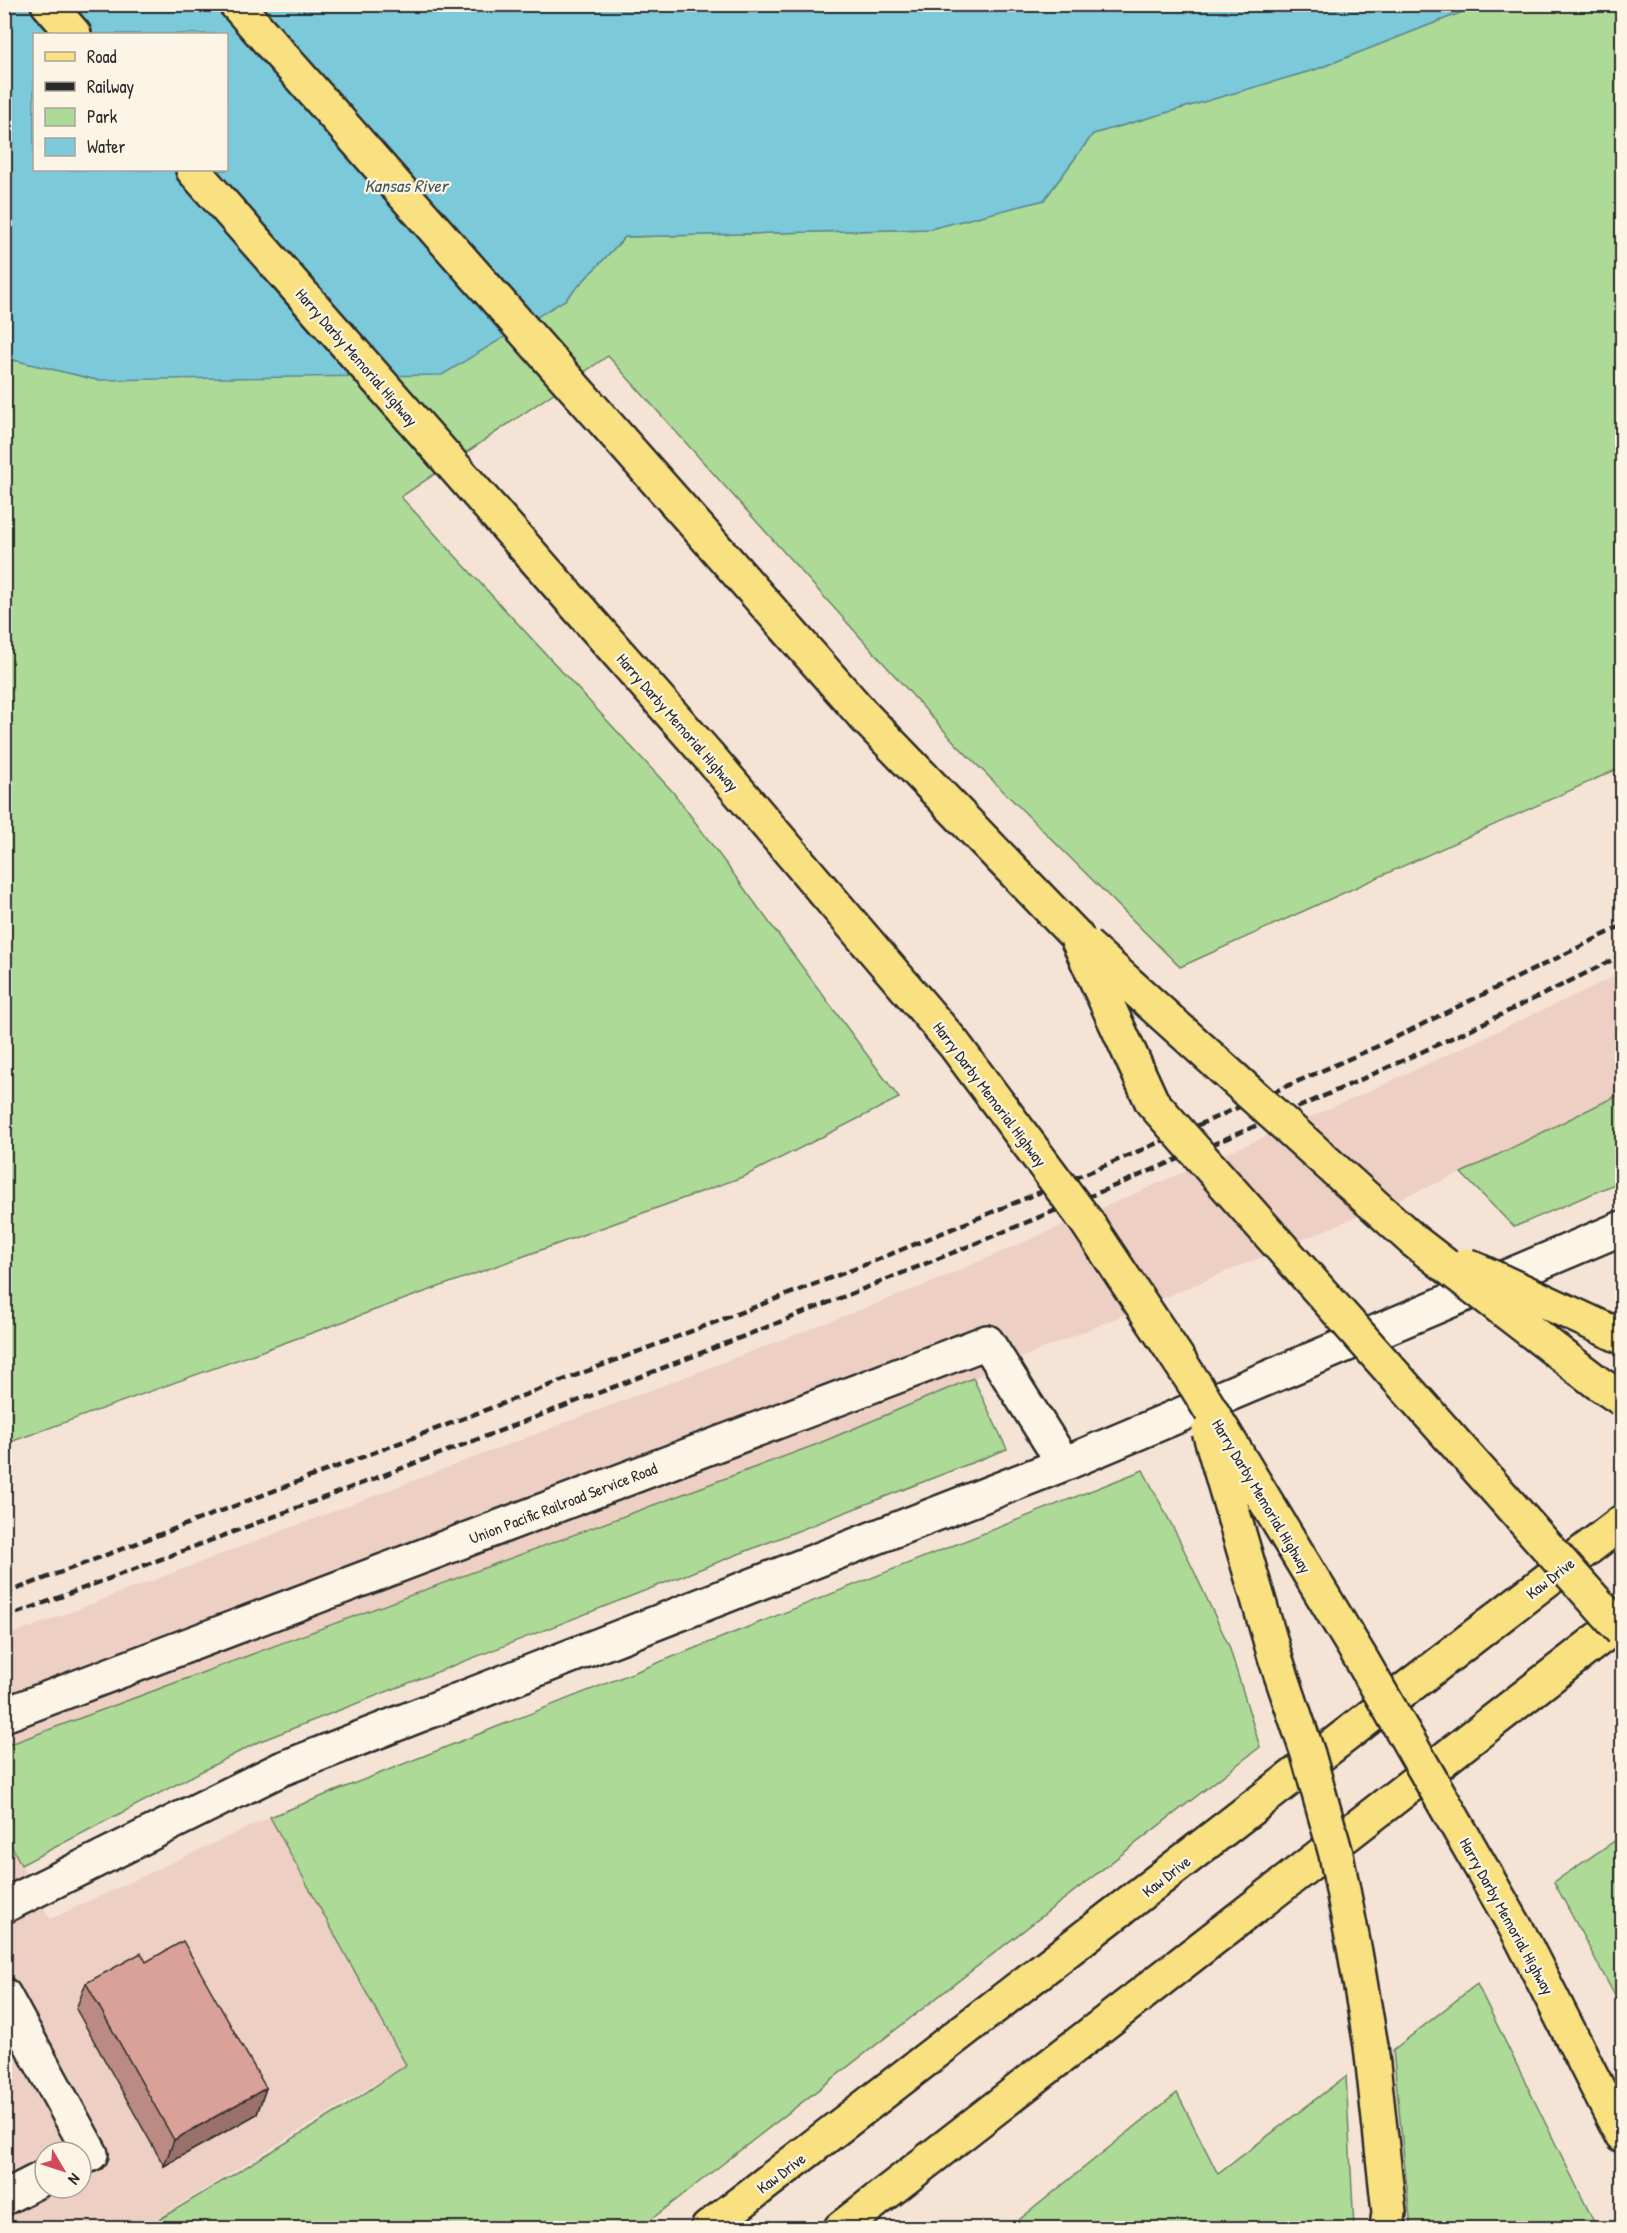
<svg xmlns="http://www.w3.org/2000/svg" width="1627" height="2233" viewBox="0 0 1627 2233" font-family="'Patrick Hand',sans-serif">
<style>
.built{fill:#edd0c3;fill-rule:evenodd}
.green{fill:#aeda98;stroke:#6c8262;stroke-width:1.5}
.water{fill:#7bc9d9;stroke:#5b8a93;stroke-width:1.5;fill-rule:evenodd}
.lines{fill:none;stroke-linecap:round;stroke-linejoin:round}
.minor-casing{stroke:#2b2b2b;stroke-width:38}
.major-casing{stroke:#2b2b2b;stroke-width:38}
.highway-casing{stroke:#2b2b2b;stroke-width:38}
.minor{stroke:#fcf5e5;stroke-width:33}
.major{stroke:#f9e181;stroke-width:33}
.highway{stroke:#f9e181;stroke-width:33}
.rail{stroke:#2b2b2b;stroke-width:4.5;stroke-dasharray:9 4.5;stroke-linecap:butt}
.highway-bridge-casing{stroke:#2b2b2b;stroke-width:38;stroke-linecap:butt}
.highway-bridge{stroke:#f9e181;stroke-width:33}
.wall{fill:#bb8a83;stroke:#2b2b2b;stroke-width:1.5}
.shaded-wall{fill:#99716a;stroke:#2b2b2b;stroke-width:1.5}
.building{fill:#daa198;stroke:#2b2b2b;stroke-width:1.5}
.labels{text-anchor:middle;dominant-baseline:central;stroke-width:4.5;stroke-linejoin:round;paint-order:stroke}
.street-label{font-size:16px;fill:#2b2b2b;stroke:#fcf5e5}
.water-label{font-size:18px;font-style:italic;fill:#435a5f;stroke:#fcf5e5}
</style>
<rect width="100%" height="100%" fill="#f5e4d6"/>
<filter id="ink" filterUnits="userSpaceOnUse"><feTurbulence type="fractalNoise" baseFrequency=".0167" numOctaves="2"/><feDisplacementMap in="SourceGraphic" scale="12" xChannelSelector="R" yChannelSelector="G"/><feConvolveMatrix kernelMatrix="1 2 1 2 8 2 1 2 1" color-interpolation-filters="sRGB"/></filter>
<g filter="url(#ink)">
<path class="built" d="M1622,973V1093L1461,1173L815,1445L5,1746V1637L930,1283L1367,1092Z
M270,1817L406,2065L142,2228H5L4,1832L50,1919ZM45,2152H81V2188H45Z"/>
<path class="green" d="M1480,5H1622V767L1180,967L957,745L608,356L401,497L673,792L899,1098L745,1176L5,1444V358L97,380L565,300L625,237L930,229L1044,200L1093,134L1317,69Z
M1622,1093V1181L1514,1227L1461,1173Z
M973,1378L1007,1449L258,1742L21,1865L5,1832V1746L815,1445Z
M1143,1470L1178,1537L1229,1646L1260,1747L640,2228H145L340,2110L406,2065L270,1817Z
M1622,1836V2009L1554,1882Z
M1477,1984L1597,2228H1411L1393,2050Z
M1346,2076L1354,2228H1009L1177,2093L1218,2174Z"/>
<path class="water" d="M5,5H1480L1317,69L1093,134L1044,200L930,229L625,237L565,300L442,375L97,380L5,358ZM34,34H226V170H34Z"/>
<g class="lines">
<g class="minor-casing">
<path id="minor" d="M4,1715L987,1342L1064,1464
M4,1906L281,1769L1064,1464L1622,1228
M4,1995L91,2154L81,2159
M4,2198L45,2177"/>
</g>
<g class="major-casing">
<path id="major" d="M708,2228L1622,1522
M841,2228L1622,1621"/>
</g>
<g class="highway-casing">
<path id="highway" d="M48,4L74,34
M236,4L864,716L1076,936
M193,170L712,760L867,942
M1520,1935L1622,2136
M1371,2046L1389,2212L1387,2228"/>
</g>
<use href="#minor" class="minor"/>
<use href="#major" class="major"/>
<use href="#highway" class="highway"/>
<path class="rail" d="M4,1594L862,1266L1123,1158L1376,1047L1622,926
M4,1618C342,1491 680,1365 1013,1228C1219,1143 1424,1056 1622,955"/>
<g class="highway-bridge-casing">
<path id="highway-bridge" d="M1076,936L1152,1102L1622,1631
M867,942L954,1044L1086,1221L1196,1386L1360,1657L1520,1935
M1086,945L1414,1241L1598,1383L1622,1399
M1466,1265L1622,1337
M1209,1431L1276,1660L1308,1754L1336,1854L1355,1952L1371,2046"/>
</g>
<use href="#highway-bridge" class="highway-bridge"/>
</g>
<path class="wall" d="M146,1962L266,2088L257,2114L164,2166L76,2009L86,1983Z"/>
<path class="shaded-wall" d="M266,2088L257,2114L164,2166L174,2140Z"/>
<path class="building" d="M183,1941L266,2088L174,2140L86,1983L141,1953L146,1962Z"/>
</g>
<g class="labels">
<g class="street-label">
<text transform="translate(357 357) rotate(49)">Harry Darby Memorial Highway</text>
<text transform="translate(678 722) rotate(49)">Harry Darby Memorial Highway</text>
<text transform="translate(990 1094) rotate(53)">Harry Darby Memorial Highway</text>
<text transform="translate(1262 1496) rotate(59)">Harry Darby Memorial Highway</text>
<text transform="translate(563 1503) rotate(-21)">Union Pacific Railroad Service Road</text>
<text transform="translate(1550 1578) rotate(-38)">Kaw Drive</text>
<text transform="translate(1166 1876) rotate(-38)">Kaw Drive</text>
<text transform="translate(1507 1916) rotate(61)">Harry Darby Memorial Highway</text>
<text transform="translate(781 2173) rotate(-37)">Kaw Drive</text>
</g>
<g class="water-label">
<text x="406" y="185">Kansas River</text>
</g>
</g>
<rect width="1627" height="2233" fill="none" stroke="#fcf5e5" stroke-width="24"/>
<rect x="12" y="12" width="1603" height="2209" fill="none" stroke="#2b2b2b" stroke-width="2" filter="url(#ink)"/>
<rect x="33" y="33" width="195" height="138" fill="#fcf5e5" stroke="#a8a49b" stroke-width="1.5"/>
<rect x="45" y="52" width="30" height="9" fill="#f9e181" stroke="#a8a49b" stroke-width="1.5"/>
<text x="87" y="63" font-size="18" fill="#2b2b2b">Road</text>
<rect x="45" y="82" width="30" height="9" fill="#2b2b2b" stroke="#a8a49b" stroke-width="1.5"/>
<text x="87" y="93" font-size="18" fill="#2b2b2b">Railway</text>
<rect x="45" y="108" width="30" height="18" fill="#aeda98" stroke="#a8a49b" stroke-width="1.5"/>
<text x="87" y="123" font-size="18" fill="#2b2b2b">Park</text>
<rect x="45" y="138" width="30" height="18" fill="#7bc9d9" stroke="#a8a49b" stroke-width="1.5"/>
<text x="87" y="153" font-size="18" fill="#2b2b2b">Water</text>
<g transform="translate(63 2170) rotate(129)"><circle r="28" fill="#fcf5e5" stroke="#a8a49b" stroke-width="1.5"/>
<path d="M0-4.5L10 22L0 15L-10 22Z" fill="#d1495b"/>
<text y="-9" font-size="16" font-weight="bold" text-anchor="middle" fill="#2b2b2b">N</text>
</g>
</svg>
